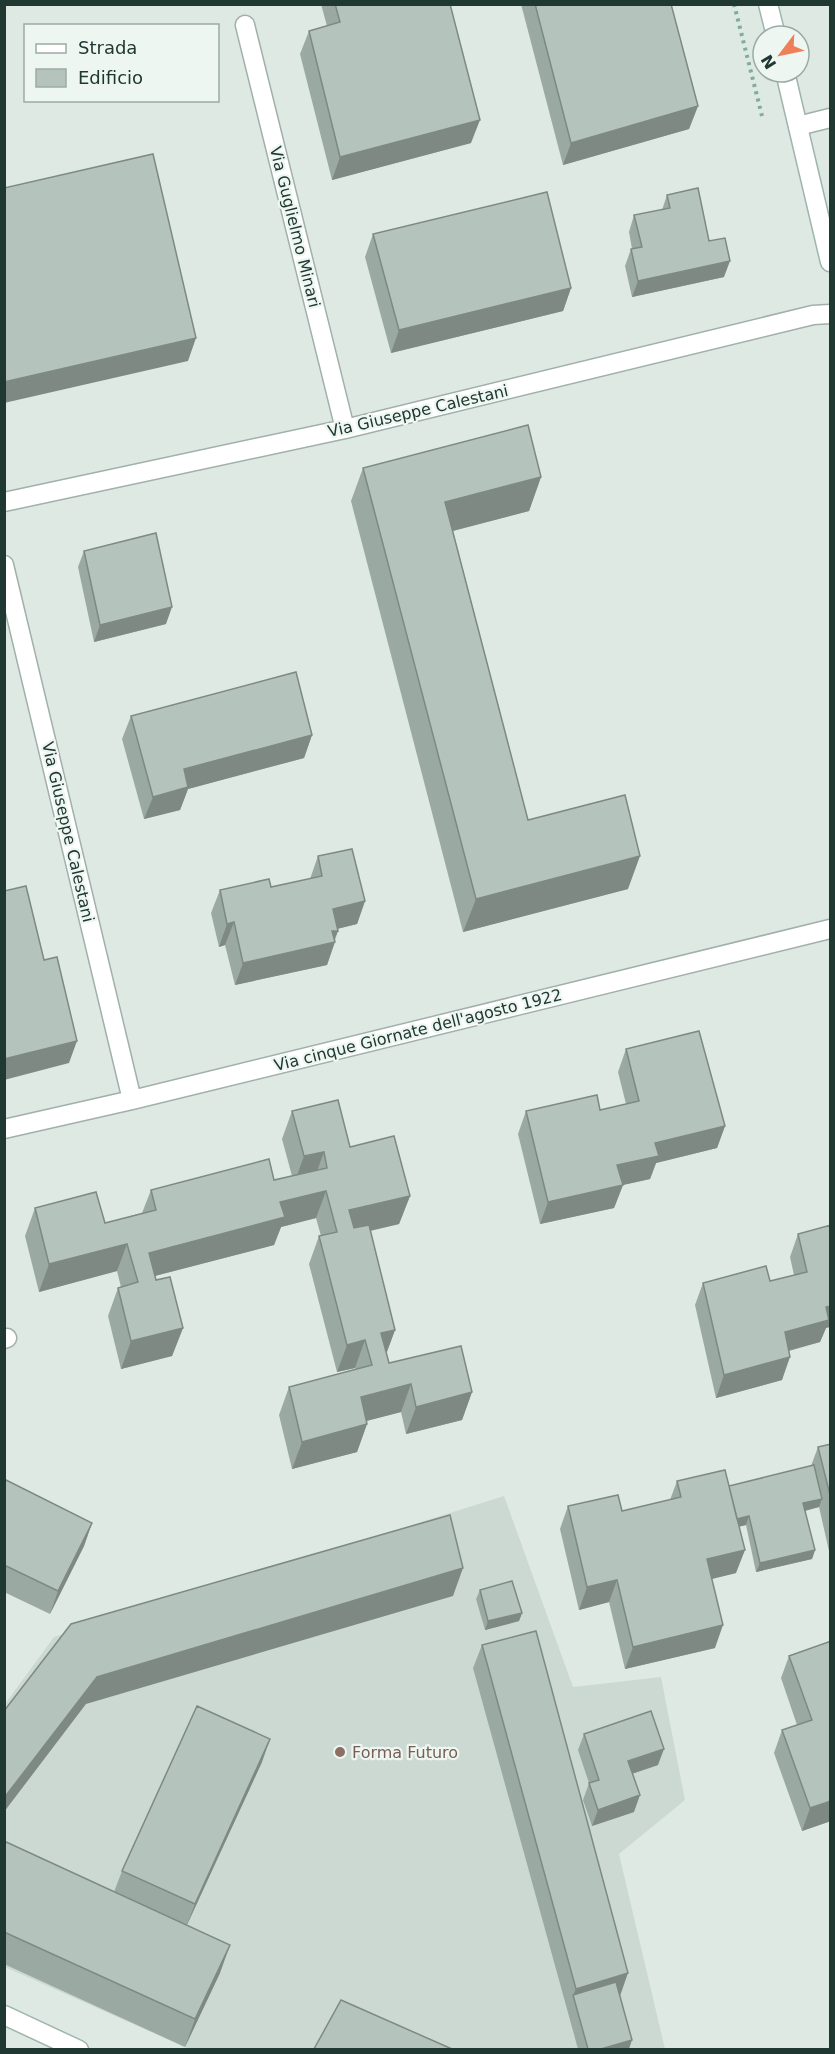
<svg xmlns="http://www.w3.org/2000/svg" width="835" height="2054" viewBox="0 0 835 2054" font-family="'DejaVu Sans',sans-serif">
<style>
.built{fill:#ccd9d3}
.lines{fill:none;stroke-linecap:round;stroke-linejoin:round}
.lane-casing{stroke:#a1b0ab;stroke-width:21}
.street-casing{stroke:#a1b0ab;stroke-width:21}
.secondary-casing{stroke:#9eb4ad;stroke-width:21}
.path{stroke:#7fac9f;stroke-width:4;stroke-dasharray:3 4.5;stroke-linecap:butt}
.lane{stroke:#fff;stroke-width:18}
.street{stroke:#fff;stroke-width:18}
.secondary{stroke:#fff;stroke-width:18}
.wall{fill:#9ba9a3}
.shaded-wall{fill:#7e8984}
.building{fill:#b4c4bd;stroke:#7e8984;stroke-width:1.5}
.education-dot{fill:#8d6e63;stroke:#eef6f2;stroke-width:2}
.labels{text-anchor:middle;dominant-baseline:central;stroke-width:4.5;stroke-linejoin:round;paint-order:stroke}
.street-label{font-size:16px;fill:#203832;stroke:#eef6f2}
.education-label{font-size:16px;fill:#785e54;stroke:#eef6f2;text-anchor:start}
</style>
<rect width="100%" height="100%" fill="#dee9e4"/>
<path class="built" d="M504,1496L573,1687L661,1677L685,1800L619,1854L665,2049H189L5,1967V1704L54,1637Z"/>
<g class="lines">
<g class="lane-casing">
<path id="lane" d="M798,126L830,118"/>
</g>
<g class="street-casing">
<path id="street" d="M245,25L345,429
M4,502L345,429L813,315L830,314
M4,565L132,1100
M4,1129L132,1100L830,929
M4,1339L7,1338"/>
</g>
<g class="secondary-casing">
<path id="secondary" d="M768,4L776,36
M785,72L830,262
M4,2015L79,2050"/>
</g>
<path class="path" d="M734,4L763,120"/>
<use href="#lane" class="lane"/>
<use href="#street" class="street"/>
<use href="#secondary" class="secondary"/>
</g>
<path class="wall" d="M321,4H450L471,143L332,180L300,54L309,31L327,26Z
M521,4H671L698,106L689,129L563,165Z
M667,195L709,241L724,277L632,297L625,266L631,249H632L629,232L634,215L662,210Z
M373,234L571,288L563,311L391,353L365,257Z
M363,468L541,477L529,511L453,531L528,820L628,889L463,932L351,501Z
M84,551L166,624L94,642L78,567Z
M131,716L312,735L304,758L188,789L180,810L144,819L122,739Z
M318,856L365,901L357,924L337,929L338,931L327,965L235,985L225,945L219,947L211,913L220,890L271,887L310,879Z
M626,1049L725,1126L717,1148L656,1163L650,1179L623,1185L614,1208L540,1224L518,1134L526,1111L600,1110L626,1104L618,1072Z
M292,1111L350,1147L410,1196L399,1224L370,1231L395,1330L386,1354L389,1363L472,1392L462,1420L406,1434L401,1412L366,1421L367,1424L357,1452L292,1469L279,1415L289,1387L356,1370L355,1368L337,1372L309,1264L319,1236H321L316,1218L281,1227L274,1245L155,1276L156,1280L183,1328L172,1356L121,1369L108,1316L118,1288L121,1287L117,1271L39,1292L25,1236L35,1208L105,1223L142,1213L151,1190L274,1180L292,1176L282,1139Z
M798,1234L826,1328L820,1342L789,1351L782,1380L716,1398L695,1305L703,1283L770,1281L794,1275L790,1257Z
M831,1444V1550L829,1551L819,1507L805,1511L815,1550L812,1559L756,1572L746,1525L739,1526L736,1573L712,1579L715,1648L625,1669L609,1602L579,1610L560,1529L568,1506L622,1511L670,1500L677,1481L729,1486L811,1466L818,1447Z
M4,1479L92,1523L84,1546L50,1614L4,1592Z
M480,1590L522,1613L519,1621L485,1630L476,1599Z
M831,1641V1821L802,1831L774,1753L782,1730L797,1725L781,1678L789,1656Z
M482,1645L620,1995L629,2049H578L473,1668Z
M584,1734L658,1765L632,1774L634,1812L592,1826L583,1800L589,1783L578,1750Z
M262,1762L187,1925L220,1973L185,2047L4,1964V1841L114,1892L122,1871Z"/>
<path class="shaded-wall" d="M698,106L689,129L563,165L571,143Z
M480,120L471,143L332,180L340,157Z
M730,261L724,277L632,297L638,281Z
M571,288L563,311L391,353L399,330Z
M196,338L188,361L4,403V382Z
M541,477L529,511L433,536L445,502Z
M172,607L166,624L94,642L100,625Z
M312,735L304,758L188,789L180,810L144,819L153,797L184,769Z
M640,856L628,889L463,932L476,899Z
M365,901L357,924L324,932L333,909Z
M234,922L225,945L219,947L227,924Z
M332,931H338L333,942H335L327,965L235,985L243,963Z
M77,1041L69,1063L4,1080V1059Z
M725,1126L717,1148L656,1163L650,1179L609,1188L617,1165L655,1143Z
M324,1152L314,1179L294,1184L304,1156Z
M623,1185L614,1208L540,1224L548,1202Z
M326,1191L316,1218L281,1227L274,1245L139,1280L149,1253L280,1202Z
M410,1196L399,1224L339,1238L349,1210Z
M127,1244L117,1271L39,1292L49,1264Z
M831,1306V1327L826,1328L820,1342L776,1354L785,1332L826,1307Z
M183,1328L172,1356L121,1369L131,1341Z
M395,1330L385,1357L381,1333Z
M365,1340L355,1368L337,1372L347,1345Z
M790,1357L782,1380L716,1398L724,1375Z
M411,1384L401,1412L351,1425L361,1397Z
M472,1392L462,1420L406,1434L416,1407Z
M367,1424L357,1452L292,1469L302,1442Z
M822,1499L819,1507L800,1512L803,1503Z
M749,1516L746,1525L726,1530L729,1521Z
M92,1523L84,1546L50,1614L58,1591Z
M745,1550L736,1573L699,1582L707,1559Z
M815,1550L812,1559L756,1572L760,1563Z
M463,1568L453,1596L86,1704L4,1812V1798L97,1677Z
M617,1580L609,1602L579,1610L587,1587Z
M522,1613L519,1621L485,1630L488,1621Z
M723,1625L715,1648L625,1669L633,1647Z
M270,1739L262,1762L186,1927L195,1904Z
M664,1749L658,1765L622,1777L628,1761Z
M640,1795L634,1812L592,1826L598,1810Z
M831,1801V1821L802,1831L810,1808Z
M230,1945L220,1973L185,2047L195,2019Z
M628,1973L620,1996L573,1995L576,1989Z
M632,2040L629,2049H601Z"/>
<path class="building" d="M335,4H450L480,120L340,157L309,31L340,22Z
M535,4H671L698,106L571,143Z
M153,154L196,338L4,382V188Z
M698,188L709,241L725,238L730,261L638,281L631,249L642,247L634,215L670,208L667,195Z
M547,192L571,288L399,330L373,234Z
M528,425L541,477L445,502L528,820L625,795L640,856L476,899L363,468Z
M156,533L172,607L100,625L84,551Z
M296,672L312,735L184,769L188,787L153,797L131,716Z
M352,849L365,901L333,909L338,931H332L335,942L243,963L234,922L227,924L220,890L269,879L271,887L322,876L318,856Z
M26,886L44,960L57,957L77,1041L4,1059V891Z
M699,1031L725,1126L655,1143L659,1156L617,1165L623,1185L548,1202L526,1111L597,1095L600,1110L639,1101L626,1049Z
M338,1100L350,1147L394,1136L410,1196L349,1210L354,1228L369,1225L395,1330L381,1333L389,1363L461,1346L472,1392L416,1407L411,1384L361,1397L367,1424L302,1442L289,1387L372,1365L365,1340L347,1345L319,1236L337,1232L326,1191L280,1202L285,1217L149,1253L156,1280L170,1277L183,1328L131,1341L118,1288L138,1282L127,1244L49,1264L35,1208L96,1192L105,1223L156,1210L151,1190L269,1159L274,1180L327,1168L324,1152L304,1156L292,1111Z
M831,1225V1306L826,1307L829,1320L785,1332L790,1357L724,1375L703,1283L766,1266L770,1281L807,1272L798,1234Z
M831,1444V1499L818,1447Z
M814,1465L822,1499L803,1503L815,1550L760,1563L749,1516L737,1519L729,1486Z
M725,1470L745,1550L707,1559L723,1625L633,1647L617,1580L587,1587L568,1506L618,1495L622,1511L681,1497L677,1481Z
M4,1479L92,1523L58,1591L4,1565Z
M450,1515L463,1568L97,1677L4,1798V1711L71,1624Z
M512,1581L522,1613L488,1621L480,1590Z
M536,1631L628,1973L576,1989L482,1645Z
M831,1641V1801L810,1808L782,1730L812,1720L789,1656Z
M197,1706L270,1739L195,1904L122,1871Z
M651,1711L664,1749L628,1761L640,1795L598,1810L589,1783L599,1780L584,1734Z
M4,1841L230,1945L195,2019L4,1932Z
M616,1982L632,2040L601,2049H588L573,1995Z
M341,2000L452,2049H314Z"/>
<circle class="education-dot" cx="340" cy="1752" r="6"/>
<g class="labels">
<g class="street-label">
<text transform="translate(295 227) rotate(76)">Via Guglielmo Minari</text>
<text transform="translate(418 411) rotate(-13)">Via Giuseppe Calestani</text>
<text transform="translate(68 832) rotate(77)">Via Giuseppe Calestani</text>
<text transform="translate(418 1030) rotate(-14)">Via cinque Giornate dell'agosto 1922</text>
</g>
<g class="education-label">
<text x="352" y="1752">Forma Futuro</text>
</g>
</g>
<rect width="835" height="2054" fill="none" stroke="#203832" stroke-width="12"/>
<rect x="24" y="24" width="195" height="78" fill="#eef6f2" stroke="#9caaa5" stroke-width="1.5"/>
<rect x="36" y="44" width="30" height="9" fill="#ffffff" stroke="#9caaa5" stroke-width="1.5"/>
<text x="78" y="54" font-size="18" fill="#203832">Strada</text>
<rect x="36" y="69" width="30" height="18" fill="#b4c4bd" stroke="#9caaa5" stroke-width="1.5"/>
<text x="78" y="84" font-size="18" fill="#203832">Edificio</text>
<g transform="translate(781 54) rotate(238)"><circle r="28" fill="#eef6f2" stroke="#9caaa5" stroke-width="1.5"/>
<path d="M0-4.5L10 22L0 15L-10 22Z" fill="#ed8058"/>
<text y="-9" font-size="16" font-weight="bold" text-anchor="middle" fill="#203832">N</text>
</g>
</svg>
